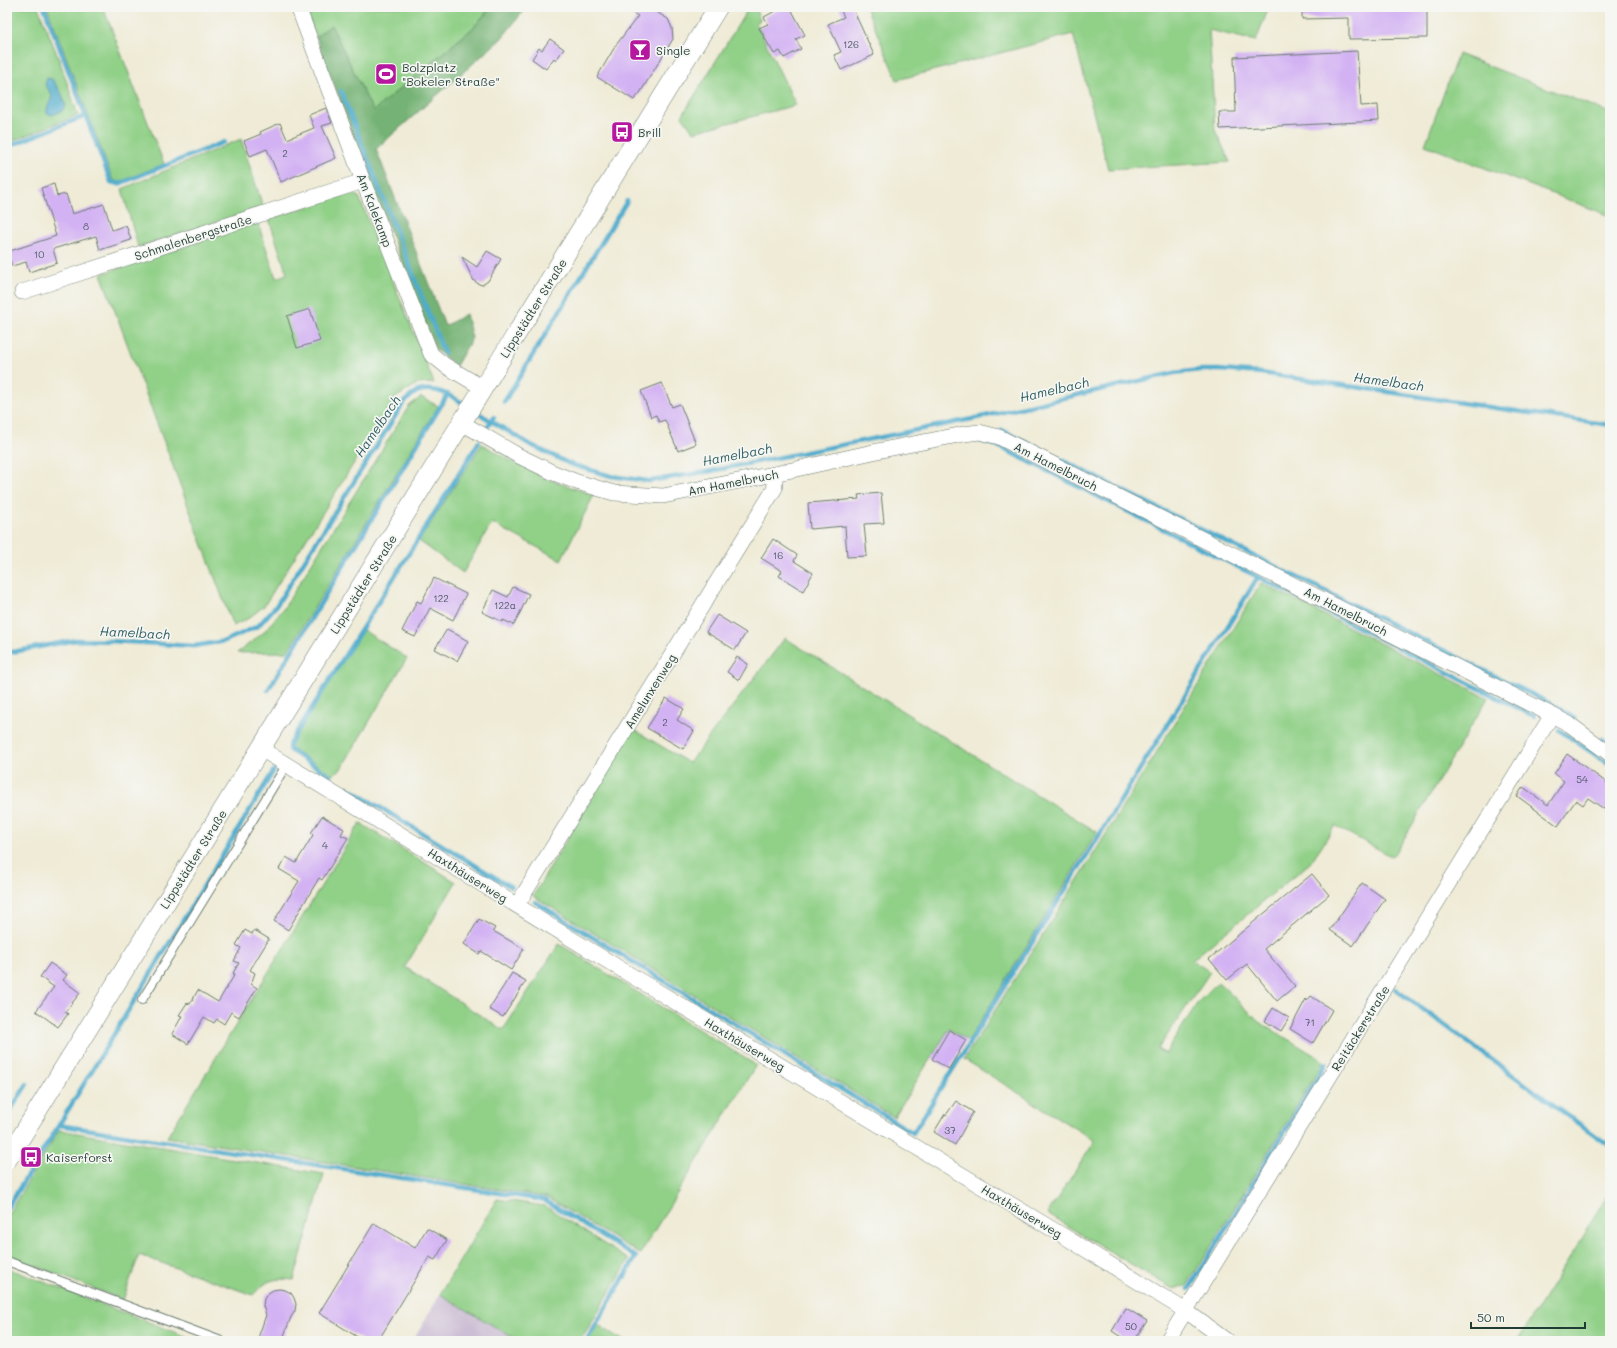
<svg xmlns="http://www.w3.org/2000/svg" width="1617" height="1348" viewBox="0 0 1617 1348" font-family="Mali,sans-serif">
<style>
.industrial{fill:#ccbed4}
.green{fill:#90d087;stroke:#58865e}
.forest{fill:#74b274;stroke:#4a7854}
.water{fill:#4faccd;stroke:#377480}
.lines{fill:none;stroke-linecap:round;stroke-linejoin:round}
.stream{stroke:#4faccd;stroke-width:4.5}
.building{fill:#d3b2f3}
.service-casing{stroke:#687a6d;stroke-width:10}
.minor-casing{stroke:#687a6d;stroke-width:16}
.tertiary-casing{stroke:#687a6d;stroke-width:20}
.service{stroke:#fff;stroke-width:8}
.minor{stroke:#fff;stroke-width:15}
.tertiary{stroke:#fff;stroke-width:19}
.labels{text-anchor:middle;dominant-baseline:central;stroke-width:3.5;stroke-linejoin:round;paint-order:stroke}
.number-label{font-size:10px;fill:#4c5a64}
.poi-label{font-size:12px;fill:#1f3d34;stroke:#f6f6f2;text-anchor:start}
.street-label{font-size:12px;fill:#1f3d34;stroke:#f6f6f2}
.water-label{font-size:13px;font-style:italic;fill:#2d5e62;stroke:#f6f6f2}
</style>
<rect width="100%" height="100%" fill="#f6f6f2"/>
<filter id="ink" filterUnits="userSpaceOnUse"><feTurbulence type="fractalNoise" baseFrequency=".025" numOctaves="2"/><feDisplacementMap in="SourceGraphic" scale="8" xChannelSelector="R" yChannelSelector="G"/><feConvolveMatrix kernelMatrix="1 2 1 2 8 2 1 2 1" color-interpolation-filters="sRGB"/></filter>
<filter id="wash" filterUnits="userSpaceOnUse"><feTurbulence type="fractalNoise" baseFrequency=".012" numOctaves="4" result="noise"/><feDisplacementMap in="SourceGraphic" scale="16" xChannelSelector="R" yChannelSelector="G"/><feGaussianBlur stdDeviation="0.9" result="paint"/><feColorMatrix in="noise" values="0 0 0 0 0 0 0 0 0 0 0 0 0 0 0 0 0 1.4 0 .05"/><feComposite in="paint" operator="in"/></filter>
<g filter="url(#wash)">
<rect width="100%" height="100%" fill="#efebd6"/>
<path class="industrial" d="M440,1294L519,1341H413Z"/>
<path class="green" d="M7,7H38L60,62L78,115L7,143Z
M47,7H103L164,164L119,182L113,180Z
M305,7H491L473,28L373,111L331,25L316,37Z
M749,7H755L760,20L756,23L796,105L694,132L682,116Z
M866,7H1269L1256,41L1209,30L1215,130L1230,162L1108,169L1073,34L897,80Z
M1458,54L1610,113V216L1425,145Z
M241,139L263,207L138,247L122,189Z
M350,193L359,197L434,383L417,384L395,398L264,606L249,618L233,626L101,274L258,223L276,278L287,274L269,219Z
M421,397L438,406L287,652L237,653L263,633L284,608L409,406Z
M482,444L515,463L550,480L594,495L561,560L492,523L463,573L419,541Z
M1261,583L1488,698L1393,857L1335,826L1310,863L1192,960L1210,972L1158,1049L1165,1054L1198,1002L1218,982L1261,1023L1324,1061L1186,1287L1173,1289L1047,1214L1095,1141L964,1059L1077,881Z
M363,630L407,658L341,769L332,775L291,748L290,746Z
M785,638L1097,832L968,1041L949,1029L894,1117L533,896L633,729L689,763Z
M360,823L456,882L405,967L503,1030L559,944L756,1065L640,1254L546,1197L167,1137Z
M59,1130L324,1174L294,1280C273,1278 268,1279 253,1295L139,1255L123,1300L7,1255V1216Z
M1610,1192V1341H1517Z
M497,1199L545,1206L629,1260L580,1341H519L440,1294Z
M7,1268L198,1341H7Z
M598,1325L624,1341H588Z"/>
<path class="forest" d="M491,7H527L501,39L376,149L445,326L466,314L472,338L456,366L435,349L316,37L331,25L373,111L473,28Z"/>
<path class="water" d="M47,78L52,79L62,94L66,106L62,111L52,115L47,113C45,106 54,99 51,93C49,90 46,87 45,84Z"/>
<g class="lines">
<path class="stream" d="M44,7L111,182L119,184L224,142
M341,91L444,353
M7,147L85,116
M504,402L627,201
M475,411L529,444L570,464L611,476L649,481L711,471L972,419L1174,373L1201,370H1219L1261,373L1610,425
M488,426L494,417
M1002,430L1557,707L1575,719
M979,440L996,445L1534,716
M7,653L76,640L111,641L194,646L225,641L258,626L276,606L404,402C408,399 414,392 419,391C436,386 454,397 467,406
M268,690L448,394
M1559,730L1610,765
M1602,739L1610,745
M330,776L290,750L289,747L290,743L479,442
M348,788L511,887
M535,902L913,1133L1100,834L1258,577
M1395,989L1610,1146
M7,1116L27,1084
M59,1125L274,770
M7,1208L59,1125L544,1200L636,1257L586,1341
M1189,1289L1326,1064"/>
</g>
<g id="blocks">
<path class="building" d="M621,7H648L668,19L672,28L673,39L640,93L634,100L597,77L616,45L638,16Z
M783,7H790L805,35L796,39L801,49L784,58L780,51L774,54L759,28L768,24L764,17Z
M839,7H852L874,55L841,70L834,55L841,52L828,24L844,17Z
M1302,7H1427V38L1349,39V18L1302,19Z
M550,39L564,49L556,60L554,58L546,69L532,59L539,48L542,50Z
M1357,51L1361,106L1378,105L1379,121L1220,129L1219,112H1236L1234,57Z
M326,108L332,123L322,126L336,158L281,182L267,149L250,156L244,141L261,134L260,132L280,123L287,139L314,128L309,115Z
M54,184L57,196L66,194L72,214L104,204L112,230L126,225L131,240L100,250L96,236L53,249L57,263L29,272L26,262L12,266L7,252L56,236L41,188Z
M487,251L501,259L488,281L482,285L479,284L474,281L462,257L477,267Z
M310,309L320,341L297,348L287,316Z
M662,383L672,407L680,404L696,444L678,451L665,420L659,422L656,415L651,417L641,391Z
M881,493L884,523L864,524L867,556L847,557L845,526L810,529L808,503L859,499L858,495Z
M773,539L797,555L794,561L813,573L803,591L779,576L782,571L761,558Z
M434,578L466,594L453,620L430,608L415,637L402,631L417,601L421,603Z
M513,587L529,594L514,625L503,620V622L482,612L493,590L508,597Z
M717,615L746,633L735,650L706,632Z
M447,629L468,641L457,661L435,649Z
M737,657L748,664L739,680L727,672Z
M666,698L684,709L677,720L694,731L683,749L647,728Z
M1567,754L1610,785V813L1588,798L1583,805L1576,800L1558,826L1517,796L1523,787L1548,805L1564,781L1554,774Z
M322,816L344,829L341,835L348,838L322,880L319,878L288,930L274,921L299,881L279,869L286,857L296,863L313,835L311,833Z
M1312,874L1329,895L1264,949L1295,986L1277,1001L1247,964L1227,980L1209,959Z
M1362,883L1385,899L1353,946L1330,930Z
M479,919L495,928L493,931L524,949L511,970L481,951L479,954L464,944Z
M245,930L252,934L254,930L269,939L250,970L255,973L251,984L257,988L239,1017L231,1012L224,1024L217,1019L214,1023L204,1017L188,1044L172,1034L182,1016L179,1015L187,1003L190,1004L198,990L218,1002L235,974L233,973L239,963L234,961L241,948L236,945Z
M50,963L67,975L63,980L80,993L65,1012L68,1014L58,1027L36,1011L54,987L40,977Z
M512,973L526,981L503,1017L489,1009Z
M1311,996L1332,1010L1313,1043L1290,1029L1306,999L1307,1001Z
M1273,1008L1289,1018L1281,1031L1265,1021Z
M949,1030L966,1040L949,1069L932,1059Z
M956,1101L973,1112L955,1145L934,1132L945,1114L946,1115Z
M374,1223L415,1248L427,1228L447,1240L435,1260L429,1257L378,1341H364L319,1313Z
M279,1289L285,1290L291,1293L294,1298L296,1304L295,1311L291,1317L282,1341H257L266,1315L263,1306L264,1299L267,1294L273,1290Z
M1126,1308L1147,1321L1134,1341H1127L1112,1331Z"/>
</g>
</g>
<g filter="url(#ink)">
<use href="#blocks" fill-opacity="0" stroke="#687a6d" stroke-width="1"/>
<g class="lines">
<g class="service-casing">
<path id="service" d="M142,1000L287,764
M7,1261L221,1341"/>
</g>
<g class="minor-casing">
<path id="minor" d="M298,7L363,181L431,354L446,366L483,388
M22,292L363,181
M462,423L519,456L554,473L577,482L614,493L663,496L774,474L882,450L964,434L979,432L999,437L1552,715L1569,724L1610,754
M261,749L637,979L1057,1232L1186,1311L1227,1341
M517,905L775,488L774,474
M1167,1341L1552,715"/>
</g>
<g class="tertiary-casing">
<path id="tertiary" d="M7,1160L718,7"/>
</g>
<use href="#service" class="service"/>
<use href="#minor" class="minor"/>
<use href="#tertiary" class="tertiary"/>
</g>
</g>
<defs>
<g id="bar-square" transform="scale(1.15)"><rect x="-9" y="-9" width="18" height="18" rx="4" fill="#b5179e" stroke="#f6f6f2"/><path d="M-6-5H6L.8 .8V4.5H3.5V6h-7V4.5H-.8V.8Z" fill="#fff"/></g>
<g id="stadium-square" transform="scale(1.15)"><rect x="-9" y="-9" width="18" height="18" rx="4" fill="#b5179e" stroke="#f6f6f2"/><path d="M0-5a6.5 5 0 1 0 0 10a6.5 5 0 1 0 0-10ZM-3.5-1.8h7v3.6h-7Z" fill="#fff"/></g>
<g id="bus-square" transform="scale(1.15)"><rect x="-9" y="-9" width="18" height="18" rx="4" fill="#b5179e" stroke="#f6f6f2"/><path d="M-5-6H5V4H4V6H2V4H-2V6H-4V4H-5ZM-3.5-4V0h7V-4ZM-3.5 1.2v1.5H-2V1.2ZM2 1.2v1.5H3.5V1.2Z" fill="#fff"/></g>
</defs>
<g fill-rule="evenodd">
<use href="#bar-square" x="640" y="50"/>
<use href="#stadium-square" x="386" y="74"/>
<use href="#bus-square" x="622" y="132"/>
<use href="#bus-square" x="31" y="1157"/>
</g>
<g class="labels">
<g class="number-label">
<text x="851" y="44">126</text>
<text x="285" y="153">2</text>
<text x="86" y="226">8</text>
<text x="39" y="254">10</text>
<text x="778" y="555">16</text>
<text x="441" y="598">122</text>
<text x="505" y="605">122a</text>
<text x="665" y="722">2</text>
<text x="1582" y="779">54</text>
<text x="325" y="845">4</text>
<text x="1310" y="1022">71</text>
<text x="950" y="1130">37</text>
<text x="1131" y="1326">50</text>
</g>
<g class="poi-label">
<text x="656" y="50">Single</text>
<text x="402" y="67">Bolzplatz<tspan x="402" dy="14">"Bokeler Straße"</tspan></text>
<text x="638" y="132">Brill</text>
<text x="46" y="1157">Kaiserforst</text>
</g>
<g class="street-label">
<text transform="translate(375 210) rotate(69)">Am Kalekamp</text>
<text transform="translate(193 237) rotate(-18)">Schmalenbergstraße</text>
<text transform="translate(533 308) rotate(-58)">Lippstädter Straße</text>
<text transform="translate(1056 466) rotate(27)">Am Hamelbruch</text>
<text transform="translate(733 482) rotate(-11)">Am Hamelbruch</text>
<text transform="translate(363 584) rotate(-58)">Lippstädter Straße</text>
<text transform="translate(1346 611) rotate(27)">Am Hamelbruch</text>
<text transform="translate(650 691) rotate(-58)">Amelunxenweg</text>
<text transform="translate(193 859) rotate(-58)">Lippstädter Straße</text>
<text transform="translate(468 875) rotate(32)">Haxthäuserweg</text>
<text transform="translate(1360 1028) rotate(-58)">Reitäckerstraße</text>
<text transform="translate(745 1044) rotate(31)">Haxthäuserweg</text>
<text transform="translate(1022 1211) rotate(31)">Haxthäuserweg</text>
</g>
<g class="water-label">
<text transform="translate(1389 381) rotate(8)">Hamelbach</text>
<text transform="translate(1054 389) rotate(-13)">Hamelbach</text>
<text transform="translate(377 426) rotate(-56)">Hamelbach</text>
<text transform="translate(737 454) rotate(-11)">Hamelbach</text>
<text transform="translate(135 632) rotate(3)">Hamelbach</text>
</g>
</g>
<rect width="1617" height="1348" fill="none" stroke="#f6f6f2" stroke-width="24"/>
<path d="M1471 1322v6h114v-6" fill="none" stroke="#1f3d34" stroke-width="2"/>
<text x="1477" y="1322" font-size="12" fill="#1f3d34" stroke="#f6f6f2" stroke-width="3" paint-order="stroke">50 m</text>
</svg>
